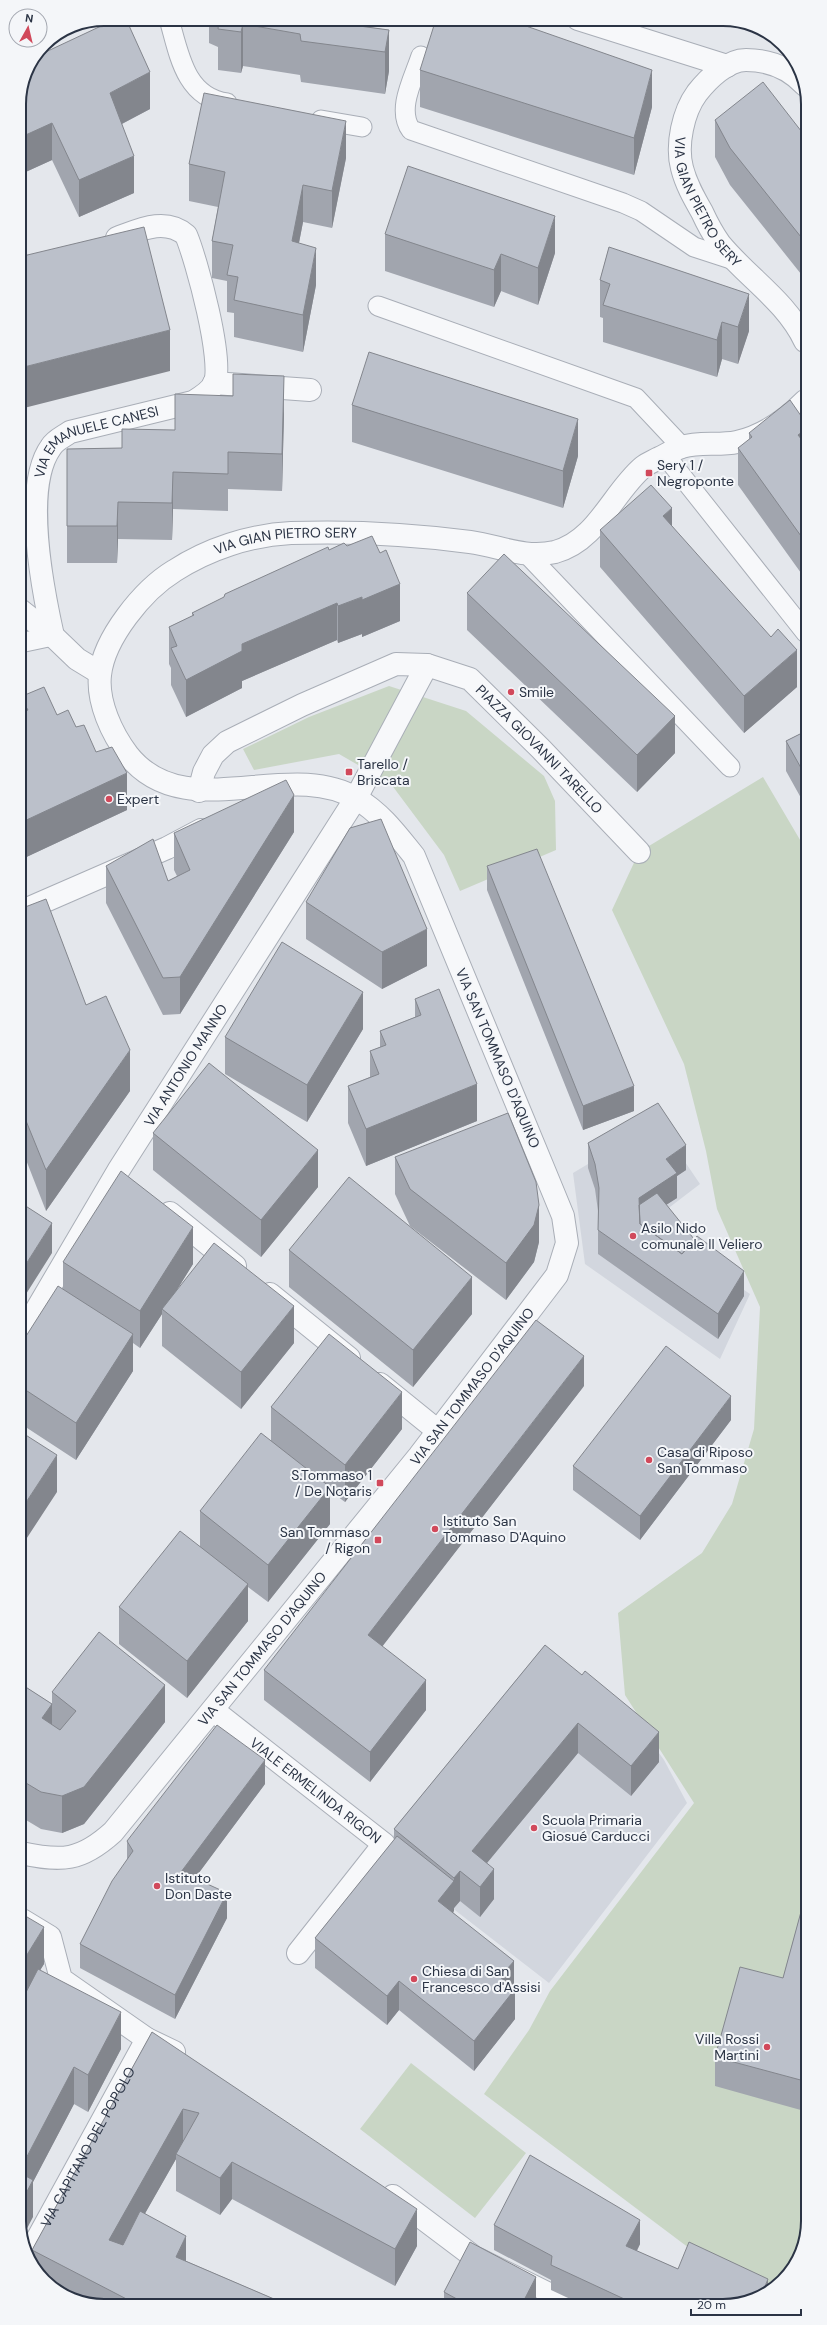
<svg xmlns="http://www.w3.org/2000/svg" width="827" height="2325" viewBox="0 0 827 2325" font-family="'DM Sans',sans-serif">
<style>
.built{fill:#d2d6de}
.green{fill:#c9d6c5}
.lines{fill:none;stroke-linecap:round;stroke-linejoin:round}
.lane-casing{stroke:#a9aeb7;stroke-width:21}
.street-casing{stroke:#a9aeb7;stroke-width:24}
.lane{stroke:#f7f8fa;stroke-width:19}
.street{stroke:#f7f8fa;stroke-width:22}
.wall{fill:#a1a5ae}
.shaded-wall{fill:#83868d}
.building{fill:#bbc0ca;stroke:#83868d}
.poi-dot{fill:#d1495b;stroke:#f4f6f9;stroke-width:1.5}
.labels{text-anchor:middle;dominant-baseline:central;stroke-width:4;stroke-linejoin:round;paint-order:stroke}
.street-label{font-size:14px;fill:#2b3445;stroke:#f4f6f9}
.poi-label{font-size:14px;fill:#2b3445;stroke:#f4f6f9;text-anchor:start}
.rim{fill:none;stroke:#2b3445;stroke-width:2}
</style>
<rect width="100%" height="100%" fill="#e4e7ec"/>
<path class="built" d="M658,1122L700,1184L666,1210L703,1262L750,1294L720,1359L585,1264L573,1173Z
M539,1656L621,1701L664,1760L687,1803L549,1983L380,1852Z"/>
<path class="green" d="M389,686L466,711L544,776L555,801L556,850L460,891L444,855L391,784L339,754L254,770L243,749L309,717Z
M763,777L806,850L808,2222L790,2273L761,2293L697,2254L484,2094L529,2030L550,1991L694,1803L625,1695L618,1613L702,1553L732,1504L754,1429L760,1307L717,1209L706,1151L684,1064L612,910L639,852Z
M411,2063L526,2153L475,2218L360,2129Z"/>
<g class="lines">
<g class="lane-casing">
<path id="lane" d="M169,19C179,54 185,97 227,103
M421,56C414,78 396,109 411,130L623,203L641,211L694,247L737,261
M321,120L362,127
M378,306L636,398L682,447
M665,455L806,633
M528,555L730,767
M20,643L53,636"/>
</g>
<g class="street-casing">
<g id="street">
<path d="M578,19L727,66"/>
<path id="s1" d="M805,85C789,68 769,60 746,60C727,60 708,79 697,93C683,112 676,145 682,168C686,184 694,198 702,212C707,223 713,234 720,244C748,278 786,301 805,341"/>
<path d="M214,383L310,390"/>
<path d="M20,610L53,636L77,659L100,673"/>
<path id="s2" d="M53,636C43,591 22,487 51,447C55,440 63,437 70,432L193,402C201,397 210,392 214,384C225,364 196,258 186,235C165,217 139,230 117,238"/>
<path id="s3" d="M199,791L204,772L213,755L227,742L302,705L396,664L427,665L470,679L541,749L639,852"/>
<path d="M20,912L167,848L201,830"/>
<path d="M170,1213L235,1266"/>
<path d="M270,1294L349,1358"/>
<path id="s4" d="M21,1336L118,1171L356,798L427,665"/>
<path d="M380,1384L438,1431"/>
<path id="s5" d="M214,1711L384,1844L298,1953"/>
<path id="s6" d="M21,1853C62,1862 81,1861 113,1832L419,1456L557,1275L567,1243L563,1216L542,1165L414,856C397,835 381,813 357,799C288,757 185,827 128,755C112,734 97,702 100,675C104,638 143,590 174,571C208,549 250,535 291,533C351,531 411,534 470,542C500,546 524,559 555,552C597,541 613,492 643,467C648,463 654,461 659,458C667,455 674,449 682,447C699,441 719,446 737,442C763,436 787,419 805,401"/>
<path d="M22,1920L50,1937L61,1979L147,2039L174,2052"/>
<path d="M393,2196L474,2257L569,2304"/>
<path id="s7" d="M29,2254L147,2039"/>
</g>
</g>
<use href="#lane" class="lane"/>
<use href="#street" class="street"/>
</g>
<path class="wall" d="M209,19H357L356,25L389,30V71L385,94L301,82L300,75L243,66L241,73L218,70V47L209,43Z
M420,70L652,107L634,175L420,107Z
M19,98L150,109L122,124L134,193L79,217L52,160L19,175Z
M715,120L805,136V279L730,185L715,157Z
M346,158L332,228L303,222L299,243L316,285L303,352L234,337V313L227,312V281L212,278V241L218,207L189,201V164Z
M385,234L555,253L538,305L501,291L494,307L385,271Z
M609,247L749,331L738,364L722,359L717,377L603,342V318L600,317V280Z
M352,405L578,456L563,508L352,442Z
M284,413L282,491L228,489V511L173,509L172,540L118,539L117,563H67V449L122,448L175,430Z
M806,423V580L738,485V448L749,440V433Z
M672,526L797,687L744,733L600,567V530Z
M329,550L400,621L362,637V634L338,643L337,640L242,681V688L186,717L171,685V668L169,664V627L192,616V613Z
M467,593L675,753L637,792L467,630Z
M20,697L57,715L76,727L96,752L127,810L20,860Z
M806,731V807L786,771V741Z
M294,832L180,1014L163,1015L106,903V866L168,881L177,876L174,870V833Z
M487,866L634,1111L583,1130L487,890Z
M306,902L427,966L382,989L306,939Z
M20,909L130,1091L46,1211L21,1147Z
M415,999L477,1121L366,1166L348,1123V1086L370,1077V1051L380,1047V1031L415,1017Z
M363,1029L307,1122L225,1074V1037Z
M153,1133L318,1187L261,1257L153,1170Z
M588,1143L686,1170L677,1176V1198L666,1205L694,1239L744,1296L718,1339L598,1254V1211L595,1189L588,1168Z
M395,1157L539,1242L534,1262L506,1300L410,1226L395,1194Z
M289,1250L472,1314L413,1387L289,1287Z
M63,1262L193,1264L176,1291L294,1343L241,1409L162,1346V1314L140,1348L133,1343V1371L76,1460L21,1424V1344L63,1289Z
M584,1386L382,1646L426,1710L370,1782L264,1700V1670Z
M271,1407L402,1429L345,1502L330,1491V1524L268,1602L248,1587V1621L187,1698L119,1644V1607L200,1546V1511L271,1441Z
M731,1420L640,1540L573,1490V1466Z
M545,1645L659,1762L631,1796L578,1753L487,1863L494,1899L480,1917L460,1901L454,1908V1911L453,1912L514,1988L515,2019L474,2071L399,2010L387,2025L315,1968V1938L394,1840V1829Z
M21,1684L52,1704V1692L165,1722L84,1824L62,1833L41,1829L21,1817Z
M265,1784L194,1879L227,1918L175,2019L80,1968V1944L127,1860V1841Z
M808,1886V2112L715,2086V2057L783,1978Z
M22,1914L44,1964L40,1970L121,2049L88,2112L74,2104L33,2182V2217Z
M152,2032L417,2246L395,2286L232,2199L220,2215L176,2191V2159L145,2213L186,2261L288,2305L98,2306L48,2285L32,2260V2250Z
M494,2225L640,2244L637,2251L678,2269L768,2288L746,2303L581,2304L551,2290V2280L494,2250Z
M536,2277V2298L548,2304H444V2292Z"/>
<path class="shaded-wall" d="M352,19H357L354,48L352,25Z
M243,24V66L241,73V32Z
M389,30V71L385,94V52Z
M652,70V107L634,175V138Z
M150,72V109L110,130V93Z
M346,121V158L332,228V191Z
M52,123V160L19,175V138Z
M134,156V193L79,217V180Z
M303,185V222L292,278V241Z
M555,216V253L538,305V268Z
M316,248V285L303,352V315Z
M501,254V291L494,307V270Z
M749,294V331L738,364V327Z
M722,322V359L717,377V340Z
M170,330V371L20,409V368Z
M284,376V413L282,491V454Z
M578,419V456L563,508V471Z
M806,429V466L798,435Z
M173,472V509L172,540V503Z
M118,502V539L117,563V526Z
M672,508V545L663,516Z
M400,584V621L362,637V634L338,643V606Z
M337,603V640L242,681V688L186,717V680L242,644Z
M797,650V687L744,733V696Z
M675,716V753L637,792V755Z
M127,773V810L20,860V823Z
M294,795V832L180,1014V977Z
M427,929V966L382,989V952Z
M363,992V1029L307,1122V1085Z
M130,1050V1091L46,1211V1170Z
M477,1084V1121L366,1166V1129Z
M634,1086V1111L583,1130V1106Z
M686,1145V1170L677,1176V1198L639,1222V1198L666,1159Z
M318,1150V1187L261,1257V1220Z
M539,1205V1242L534,1262L506,1300V1263Z
M52,1223V1253L21,1302V1272Z
M193,1227V1264L164,1311L162,1309V1314L140,1348V1311Z
M744,1271V1296L718,1339V1314Z
M472,1277V1314L413,1387V1350Z
M294,1306V1343L241,1409V1372Z
M133,1334V1371L76,1460V1423Z
M584,1356V1386L368,1665V1635Z
M402,1392V1429L345,1502V1465Z
M731,1396V1420L640,1540V1516Z
M57,1455V1492L21,1547V1510Z
M330,1487V1524L268,1602V1565Z
M248,1584V1621L187,1698V1661Z
M426,1680V1710L370,1782V1752Z
M165,1685V1722L84,1824L62,1833V1796Z
M52,1704V1741L42,1718Z
M578,1723V1753L472,1881V1851Z
M659,1732V1762L631,1796V1766Z
M265,1760V1784L181,1897V1872Z
M494,1869V1899L480,1917V1887Z
M460,1871V1901L454,1908V1878Z
M454,1881V1911L438,1931V1901Z
M227,1893V1918L175,2019V1995Z
M44,1927V1964L22,2000V1963Z
M514,1961V1991L500,1977Z
M399,1981V2010L387,2025V1996Z
M515,1989V2019L474,2071V2041Z
M121,2012V2049L88,2112V2075Z
M74,2067V2104L33,2182V2217L22,2238V2166Z
M183,2109V2146L176,2154V2159L109,2277V2240Z
M232,2162V2199L220,2215V2178Z
M417,2209V2246L395,2286V2249Z
M640,2220V2244L626,2271V2246Z
M186,2236V2272L176,2257Z
M536,2277V2304H522Z
M768,2279V2288L763,2291Z"/>
<path class="building" d="M116,19H126L150,72L110,93L134,156L79,180L52,123L19,138V98L26,71L35,57Z
M219,19H352V25L389,30L385,52L301,41L300,34L243,24L241,32L218,29Z
M436,19H506L652,70L634,138L420,70Z
M763,82L805,136V242L730,148L715,120Z
M204,93L346,121L332,191L303,185L292,241L316,248L303,315L234,300L238,277L227,275L233,245L212,241L225,172L189,164Z
M408,166L555,216L538,268L501,254L494,270L385,234Z
M144,227L170,330L20,368L19,257Z
M609,247L749,294L738,327L722,322L717,340L603,305L610,284L600,280Z
M369,352L578,419L563,471L352,405Z
M233,374L284,376L282,454L228,452V474L173,472L172,503L118,502L117,526H67V449L122,448V429L175,430V394L233,396Z
M790,400L806,423V429L798,435L806,445V543L738,448L752,437L749,433Z
M651,485L672,508L663,516L771,637L778,629L797,650L744,696L600,530Z
M372,536L380,553L386,550L400,584L362,600V597L338,606L337,603L242,644V651L186,680L171,648L177,646L169,627L194,615L192,613L224,597L225,594L328,547L329,550L344,543L347,546Z
M504,554L675,716L637,755L467,593Z
M44,687L57,715L68,710L76,727L84,725L96,752L112,747L127,773L20,823V713L28,710L20,697Z
M806,731V777L786,741Z
M286,780L294,795L180,977L163,978L106,866L153,839L168,881L190,870L174,833Z
M381,819L427,929L382,952L306,902L350,828Z
M537,849L634,1086L583,1106L487,866Z
M46,899L86,1005L106,996L130,1050L46,1170L20,1106V909Z
M282,942L363,992L307,1085L225,1037Z
M439,989L477,1084L366,1129L348,1086L379,1074L370,1051L386,1045L380,1031L421,1015L415,999Z
M209,1063L318,1150L261,1220L153,1133Z
M658,1103L686,1145L666,1159L677,1173L639,1198L640,1224L682,1254L697,1236L744,1271L718,1314L598,1230L599,1188L595,1164L588,1143Z
M508,1113L536,1182L539,1205L534,1225L506,1263L410,1189L395,1157Z
M121,1171L193,1227L140,1311L63,1262Z
M349,1177L472,1277L413,1350L289,1250Z
M657,1193L694,1239L682,1254L640,1224L639,1205Z
M21,1203L52,1223L21,1272Z
M214,1243L294,1306L241,1372L162,1309Z
M58,1286L133,1334L76,1423L21,1387V1344Z
M536,1320L584,1356L368,1635L426,1680L370,1752L264,1670Z
M329,1334L402,1392L345,1465L271,1407Z
M666,1346L731,1396L640,1516L573,1466Z
M21,1432L57,1455L21,1510Z
M261,1433L330,1487L268,1565L200,1511Z
M180,1531L248,1584L187,1661L119,1607Z
M99,1632L165,1685L84,1787L62,1796L41,1792L21,1780V1684L52,1704L42,1718L60,1730L76,1711L52,1692Z
M545,1645L582,1675L585,1671L659,1732L631,1766L578,1723L472,1851L494,1869L480,1887L460,1871L454,1878L394,1829Z
M217,1725L265,1760L181,1872L227,1893L175,1995L80,1944L112,1881L133,1851L127,1841Z
M397,1836L454,1881L438,1901L514,1961L500,1977L515,1989L474,2041L399,1981L387,1996L315,1938Z
M808,1886V2082L715,2057L740,1967L783,1978Z
M22,1914L44,1927L22,1963Z
M38,1969L121,2012L88,2075L74,2067L22,2166V2000Z
M152,2032L417,2209L395,2249L232,2162L220,2178L176,2154L199,2113L183,2109L109,2240L123,2245L140,2211L186,2236L176,2257L288,2305L140,2306L32,2250Z
M530,2155L640,2220L626,2246L678,2269L689,2242L768,2279L763,2291L746,2303L635,2304L551,2265L552,2256L494,2225Z
M22,2174L33,2180L22,2201Z
M470,2242L536,2277L522,2304H466L444,2292Z
M536,2298L548,2304H533Z"/>
<g class="poi-dot">
<rect x="645" y="469" width="8" height="8" rx="2"/>
<circle cx="511" cy="692" r="4"/>
<rect x="345" y="768" width="8" height="8" rx="2"/>
<circle cx="109" cy="799" r="4"/>
<circle cx="633" cy="1236" r="4"/>
<circle cx="649" cy="1460" r="4"/>
<rect x="376" y="1479" width="8" height="8" rx="2"/>
<circle cx="435" cy="1529" r="4"/>
<rect x="374" y="1536" width="8" height="8" rx="2"/>
<circle cx="534" cy="1828" r="4"/>
<circle cx="157" cy="1886" r="4"/>
<circle cx="414" cy="1979" r="4"/>
<circle cx="767" cy="2047" r="4"/>
</g>
<g class="labels">
<g class="street-label">
<text stroke="none"><textPath href="#s1" startOffset="246">VIA GIAN PIETRO SERY</textPath></text>
<text stroke="none"><textPath href="#s2" startOffset="234">VIA EMANUELE CANESI</textPath></text>
<text stroke="none"><textPath href="#s6" startOffset="1921">VIA GIAN PIETRO SERY</textPath></text>
<text stroke="none"><textPath href="#s3" startOffset="419">PIAZZA GIOVANNI TARELLO</textPath></text>
<text transform="translate(498 1058) rotate(67)">VIA SAN TOMMASO D'AQUINO</text>
<text stroke="none"><textPath href="#s4" startOffset="317">VIA ANTONIO MANNO</textPath></text>
<text stroke="none"><textPath href="#s6" startOffset="672">VIA SAN TOMMASO D'AQUINO</textPath></text>
<text stroke="none"><textPath href="#s6" startOffset="336">VIA SAN TOMMASO D'AQUINO</textPath></text>
<text stroke="none"><textPath href="#s5" startOffset="129">VIALE ERMELINDA RIGON</textPath></text>
<text stroke="none"><textPath href="#s7" startOffset="122">VIA CAPITANO DEL POPOLO</textPath></text>
</g>
<g class="poi-label">
<text x="657" y="465">Sery 1 /<tspan x="657" dy="16">Negroponte</tspan></text>
<text x="519" y="692">Smile</text>
<text x="357" y="764">Tarello /<tspan x="357" dy="16">Briscata</tspan></text>
<text x="117" y="799">Expert</text>
<text x="641" y="1228">Asilo Nido<tspan x="641" dy="16">comunale Il Veliero</tspan></text>
<text x="657" y="1452">Casa di Riposo<tspan x="657" dy="16">San Tommaso</tspan></text>
<text x="372" y="1475" text-anchor="end">S.Tommaso 1<tspan x="372" dy="16">/ De Notaris</tspan></text>
<text x="443" y="1521">Istituto San<tspan x="443" dy="16">Tommaso D'Aquino</tspan></text>
<text x="370" y="1532" text-anchor="end">San Tommaso<tspan x="370" dy="16">/ Rigon</tspan></text>
<text x="542" y="1820">Scuola Primaria<tspan x="542" dy="16">Giosué Carducci</tspan></text>
<text x="165" y="1878">Istituto<tspan x="165" dy="16">Don Daste</tspan></text>
<text x="422" y="1971">Chiesa di San<tspan x="422" dy="16">Francesco d'Assisi</tspan></text>
<text x="759" y="2039" text-anchor="end">Villa Rossi<tspan x="759" dy="16">Martini</tspan></text>
</g>
</g>
<path d="M0 0H827V2325H0ZM104 26H723A78 78 0 0 1 801 104V2221A78 78 0 0 1 723 2299H104A78 78 0 0 1 26 2221V104A78 78 0 0 1 104 26Z" fill="#f4f6f9" fill-rule="evenodd"/>
<path class="rim" d="M104 26H723A78 78 0 0 1 801 104V2221A78 78 0 0 1 723 2299H104A78 78 0 0 1 26 2221V104A78 78 0 0 1 104 26Z"/>
<g transform="translate(28 28) rotate(8)"><circle r="19" fill="#f4f6f9" stroke="#a4a8b1"/>
<path d="M0-3L7 15L0 10L-7 15Z" fill="#d1495b"/>
<text y="-6" font-size="11" font-weight="bold" text-anchor="middle" fill="#2b3445">N</text>
</g>
<path d="M691 2309v6h110v-6" fill="none" stroke="#2b3445" stroke-width="2"/>
<text x="697" y="2309" font-size="12" fill="#2b3445" stroke="#f4f6f9" stroke-width="3" paint-order="stroke">20 m</text>
</svg>
